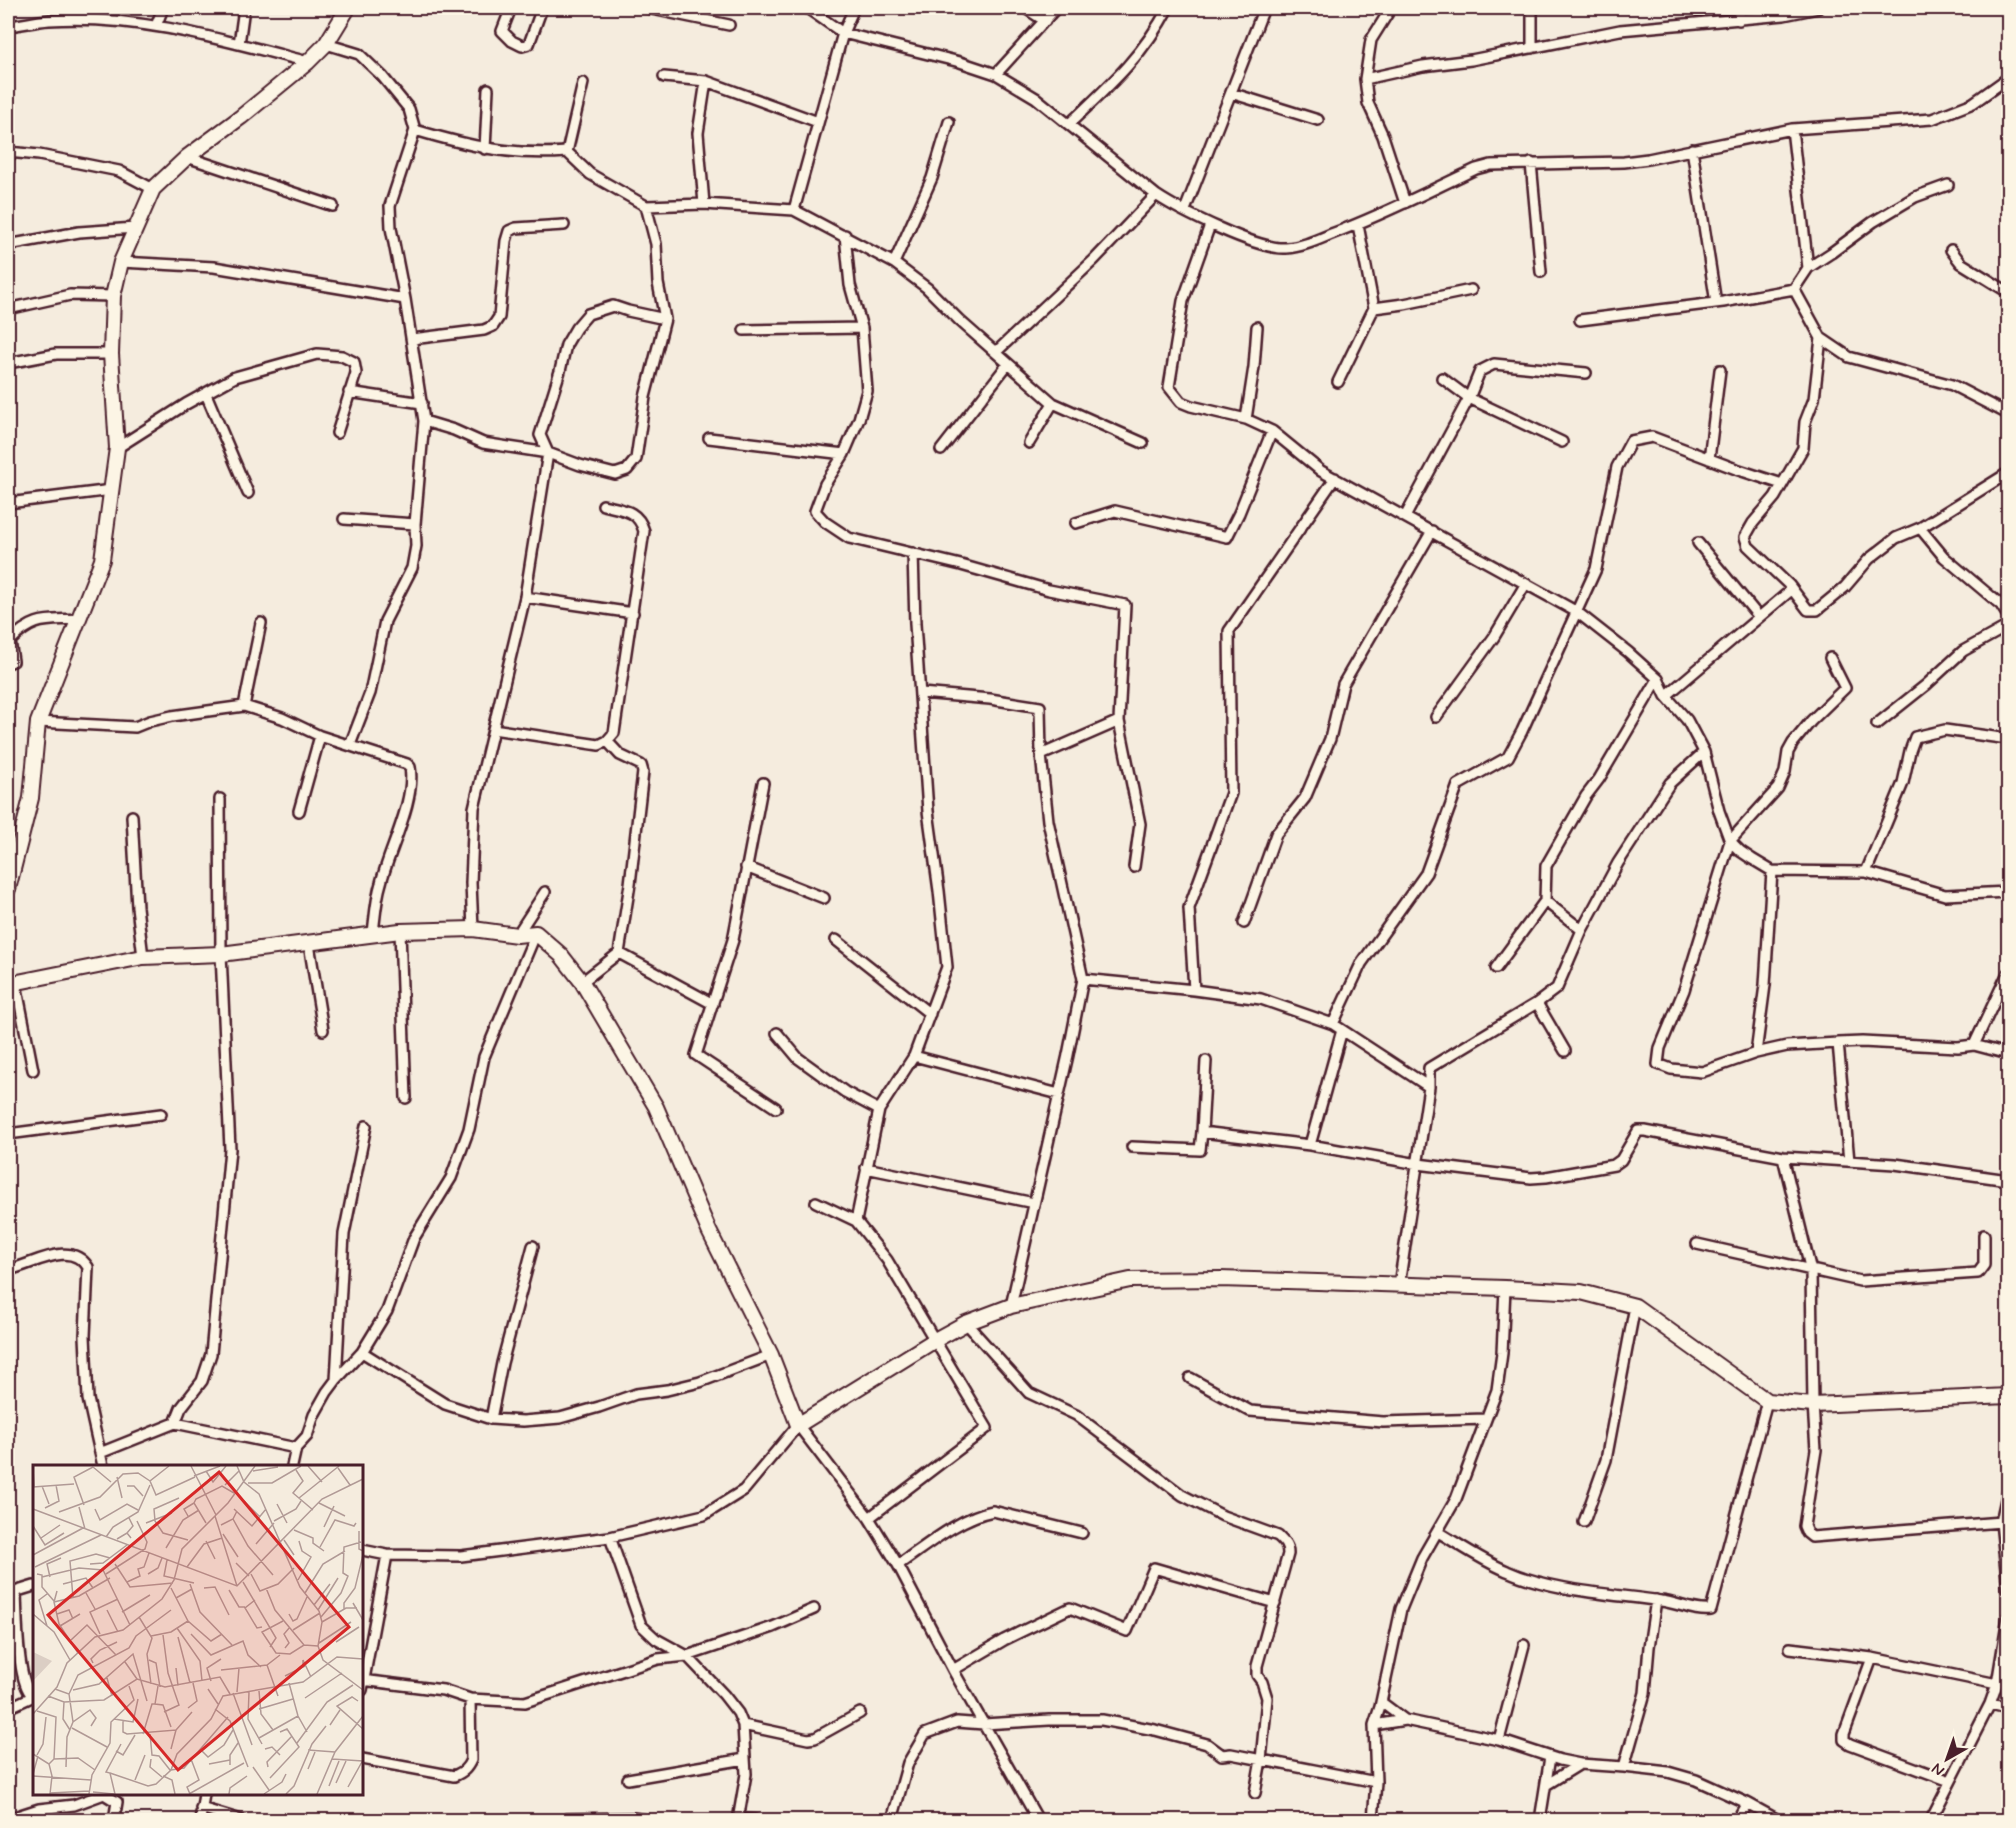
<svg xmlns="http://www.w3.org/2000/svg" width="2016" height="1828" viewBox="0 0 2016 1828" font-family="Mynerve,sans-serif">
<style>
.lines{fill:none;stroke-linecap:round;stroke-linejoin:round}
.street-casing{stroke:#4a1f2b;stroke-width:14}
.secondary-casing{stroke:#4a1f2b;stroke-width:18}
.street{stroke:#fcf5e5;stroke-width:9}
.secondary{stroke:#fcf5e5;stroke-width:14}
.inset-road{fill:none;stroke:#b19a96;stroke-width:1.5}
.view{fill:#d62828;fill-opacity:0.15;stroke:#d62828;stroke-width:3}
.inset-edge{fill:none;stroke:#4a1f2b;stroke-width:3}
</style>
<rect width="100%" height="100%" fill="#f5ecde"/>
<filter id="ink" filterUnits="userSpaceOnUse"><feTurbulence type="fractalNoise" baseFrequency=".0167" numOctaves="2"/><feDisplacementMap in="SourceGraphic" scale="12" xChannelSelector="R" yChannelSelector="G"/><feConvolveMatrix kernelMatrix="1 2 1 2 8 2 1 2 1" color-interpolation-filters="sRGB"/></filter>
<g filter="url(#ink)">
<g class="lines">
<g class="street-casing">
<path id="street" d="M511,8L502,31L512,41L522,46L529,44L542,8
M647,8L729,25
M807,8L843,33L960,62L996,74L1036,98L1156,195C1180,211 1258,250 1286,248C1303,247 1319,239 1334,233C1383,215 1429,191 1476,169L1491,165L1624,162L1648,159L1792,129L1932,119L1973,103L2008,78
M1025,8L1045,21
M1391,8L1371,40L1365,79L1368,103L1383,136L1405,203
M1532,8V48
M1739,20V8
M8,26C21,25 35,21 49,20C137,14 224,40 308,62
M156,26L163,8
M239,44L244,8
M326,44L359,54L382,76L409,109L415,130C469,146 510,156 567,152L590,174L646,206L656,244L658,283L665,319L645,397L636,459L627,470L615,474L580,465L548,453L483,443L454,430L424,421
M996,74L1056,8
M664,77L706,81L818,122
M1365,79L1423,66L1471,60L1620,30L1784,15L1818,8
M1231,93L1318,120
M1069,124C1108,87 1143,56 1168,8
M1792,129L1808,268
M485,149L488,89
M1692,149L1716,303
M8,152L39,155L119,171L153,189
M567,152L583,83
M187,157L333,206
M1531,163L1541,272
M1948,185L1915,197L1873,222L1831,253L1808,268L1794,289L1821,338L1849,357L1952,385L2008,414
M704,204L698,133L706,81
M646,206L704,204L794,210L894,263L927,288L960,321L1053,403L1143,443
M794,210L843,33L854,8
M1185,210L1264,8
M1210,225L1183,301L1169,387L1181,402L1191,406L1246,419L1272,431L1321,471L1577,612L1628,652L1658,679L1666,696L1687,720L1704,752L1719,811L1730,841L1740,851L1752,859L1772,871L1866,872L1945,895L2008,892
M845,235L850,285L862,328L867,391L859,419L844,454L825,484L815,511L825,522L849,538L961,565L1049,590L1125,605L1119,721L1140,824L1134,867
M8,245L79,232L135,228
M1951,250L1961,263L2008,292
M121,262L214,267L405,299
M894,263L932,178L949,122
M1374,308L1404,304L1471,290
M8,309L70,295L113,296
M1580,320L1723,302L1794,289
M744,330L862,328
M412,339L484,330L493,326L499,317L506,241L509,231L516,228L564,225
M996,352L1094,260L1156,195
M8,363L56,354H111
M1442,378L1469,398L1562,442
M1338,382L1374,308L1358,225
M349,392L422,403
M206,394L248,493
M1246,419L1254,367L1257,327
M709,438L844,454
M1029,443L1053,403
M117,448L186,404L235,377L317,354L342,356L354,362L356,373L337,433
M941,450L1008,364
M1709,459L1720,370
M8,503L112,490
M1405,517L1469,398L1480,371L1494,364L1586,373
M344,519L415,524
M1076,523L1115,511L1227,537L1239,513L1272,431
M1920,528L1944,557L2001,605L2008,616
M1698,543L1759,617
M1789,585L1808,610H1817L1845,587L1869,559L1896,538L1920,528L2008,473
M525,597L633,613
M1830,658L1845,688L1811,721L1793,743L1788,752L1785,772L1778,788L1730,841L1684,990L1660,1048L1658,1064L1671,1069L1702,1072L1756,1053L1787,1046L1838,1043L1862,1042L1958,1047L1974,1045L2008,1054
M8,663L13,661L10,641C35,616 46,621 79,619
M921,693L990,699L1040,707L1041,755L1048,821L1083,979L1068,1055L1011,1306
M1666,696L1790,591L1789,585L1748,546L1745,537L1753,523L1775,497L1803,448L1805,422L1814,399L1821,338
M244,706L261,623
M1436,717L1494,637L1525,585
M38,722L135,727L150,721L172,716L244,706L282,718L320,736L407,764L410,767C416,800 389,850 381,883C376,899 375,917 373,933
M1877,724L1926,685L1963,651L2008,626
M493,729L599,745L607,741L614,733L644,531C638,510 623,510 603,505
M607,741L620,755L641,765L643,772L630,884L619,953
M350,745L370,693L385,621L412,568L416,546L415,524L424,421L405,299L391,228L390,206L415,130
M1041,755L1119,721
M763,783L733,940L696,1055L776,1108
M299,811L320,736
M132,816L137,907L143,957
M746,867L824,898
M1866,872L1903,783L1910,751L1915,737L1945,730L2008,739
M1244,923L1276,834L1305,798L1330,739L1343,684L1432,531
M473,929L471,883L474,808L525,597L548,453L540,435L560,371L566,345L576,328L588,314L613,306L628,311L665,319
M1582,930L1545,901L1546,866L1586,796L1599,779L1658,679
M400,931L406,1098
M517,935L545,892
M836,940L930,1014
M309,944L323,1030
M1496,968L1545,901
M1083,979L1194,990L1261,999L1333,1024L1429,1087
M582,982L619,953L713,1004
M16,984L33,1070
M1194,990L1189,908L1231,793L1229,631L1335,478
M1537,1003L1565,1051
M1333,1024L1361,964L1426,873L1458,785L1508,757L1522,731L1596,569L1617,467L1631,441L1652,437L1736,469L1782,484
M777,1033L798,1058L845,1092L879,1110
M1838,1043L1849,1161
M1974,1045L2008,973
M1756,1053L1765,985L1772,871
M914,1056L1059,1094
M1202,1132L1206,1061
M8,1134L161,1114
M1310,1145L1342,1030
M1132,1147L1200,1150L1202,1132L1310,1145L1418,1164L1531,1178L1546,1177L1614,1165L1621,1160L1638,1131H1645L1783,1157L1895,1164L2008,1180
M1783,1157L1811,1271L1813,1405L1816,1450L1804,1526L1807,1533L1812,1537L2001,1522
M866,1168L1034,1203
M816,1202L856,1221L887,1260L987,1428L869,1518
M856,1221L879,1110L914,1056L947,967L939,891L928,811L915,624L913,553
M1697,1244L1860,1281L1978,1273L1984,1265V1235
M8,1270C33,1265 70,1239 88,1267L85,1336L88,1399L103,1466
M1399,1285L1429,1087V1068L1537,1003L1557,988L1582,930L1618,863L1670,783L1704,752
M966,1323L1029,1393L1076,1415L1182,1495L1223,1516L1278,1536C1284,1542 1288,1545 1288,1554L1257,1666V1675L1262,1682L1267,1698L1261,1760L1255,1793
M362,1352L445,1404L491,1419L523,1421L560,1418L599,1407L636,1394L667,1390L700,1382L771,1355
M1190,1378L1250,1411L1383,1422L1486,1419
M336,1380L344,1234L366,1126
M491,1419L502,1363L533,1246
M175,1423L181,1408L202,1381L211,1354L230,1149L221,954L220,799
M100,1453L175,1423L296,1448
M292,1466L296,1448L307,1436L314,1415L327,1392L336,1380L362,1352L387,1311L414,1238L451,1178L469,1129L484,1057L536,933
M2008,1490L2001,1522L2008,1589
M1584,1522L1606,1460L1635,1306
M1438,1532C1460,1545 1483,1561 1507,1571C1551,1591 1613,1594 1661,1601C1678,1603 1695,1612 1711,1610L1767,1401
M610,1537L641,1625L656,1639L687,1656L724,1695L738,1713L743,1725L746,1774L738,1820
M362,1550L387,1555L461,1556L610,1537L704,1515L744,1490L798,1425L869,1518L898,1565L953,1670L1038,1820
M898,1565C926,1546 960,1517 993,1511L1082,1533
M16,1592C17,1616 17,1676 30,1693L34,1694
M8,1594L34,1586
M1790,1648L1872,1658L1997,1684
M1872,1658L1844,1734V1740L1850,1744L1950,1781
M953,1670L1004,1640L1070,1608L1127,1631L1154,1568L1275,1603
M362,1680L443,1690L470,1699L525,1702L658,1659L687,1656L773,1627L814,1609
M362,1690L387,1555
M1381,1702L1405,1720
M1990,1704L2008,1708
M8,1708L34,1696
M743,1725L808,1739L815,1738L860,1713
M1374,1725L1405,1720L1499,1740L1560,1760L1580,1764L1624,1767L1668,1772L1696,1780L1747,1803L1778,1820
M1499,1740L1524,1645
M362,1759L454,1776C463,1772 467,1769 471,1760L470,1699
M1624,1767L1645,1693L1649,1647L1656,1600
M628,1779L745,1759
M1546,1785L1580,1764
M201,1808L241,1820
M8,1819L39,1809L74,1805L104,1794L117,1802L114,1820
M567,1819L633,1818L645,1820
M739,1819L755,1820
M200,1820L204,1794
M892,1820L908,1763L925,1734L957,1722L984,1724L1049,1720H1102L1155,1730L1207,1744L1222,1755L1231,1754L1376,1782
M1373,1820L1376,1782L1374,1725L1380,1707L1401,1609L1422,1558L1456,1499L1497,1390L1502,1353L1505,1288
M1540,1820L1550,1757
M1737,1820L1747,1803
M1931,1820L1990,1704L1997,1684L2008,1617"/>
</g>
<g class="secondary-casing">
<path id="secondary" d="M8,889L31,798L38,722L102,560L117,448L111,354L113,296L121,262L153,189L187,157L241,117L308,62L326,44L348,8
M8,984L143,957L221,954L400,931L473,929L517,935L536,933L561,955L582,982L656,1107L709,1231L771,1355L798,1425L935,1340L966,1323L1011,1306L1130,1280L1220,1279L1505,1288L1581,1292L1635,1306L1767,1401L1813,1405L2008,1396"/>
</g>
<use href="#street" class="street"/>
<use href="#secondary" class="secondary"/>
</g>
</g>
<g transform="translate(33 1465)">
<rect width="330" height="330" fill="#f5ecde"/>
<path d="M0,187L19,196L0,216Z" fill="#dbcec4"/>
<path class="inset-road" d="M136,1L117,16L123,30L162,12M158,1L183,50M204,1L211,17L226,29L267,122L286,146L289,157L285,181L290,195L330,225M275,1L289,17M60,2L78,17M0,3L1,22M305,3L317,20M263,5L270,16L260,28L280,45M173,6L180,17L193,1M220,6L245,2M161,11L187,1M84,12L89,33M215,18H239L268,1M192,20L206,6M9,21L16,39M94,21H101L110,31M0,22L41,19M146,33L121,44L122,56L130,68L155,75M266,33L306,1M211,36L227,52M286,38L312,51M244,39L254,58M51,40L41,12L60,2M46,42L52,64M12,43L26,36L23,20M0,44L204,121L289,34L330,14M62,44L67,55L94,39L105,45M201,44L219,61L233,44M26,47L67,32L90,9L105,8L117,16M155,51L151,44L161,38M182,51L204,121M200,54L215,81L240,110M241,56L263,44L268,36M113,58L139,48M173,58L161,38L163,34L189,21L201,28M188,60L200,54L204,46M0,61L12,80L31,68M291,62L301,41M261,65L280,73V78L291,86M326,66V84L330,86M94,68L100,61L96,53M190,69L205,92M73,72L80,62L105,47L117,20M8,73L27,60M84,74L94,68L98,73M251,75L261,90M173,76L182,94M223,79L241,58M287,82L302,55L321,61L323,58M133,83L150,55L166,45M0,90L50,63M134,95L131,111L161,118M203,98L216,111M57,99L70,98L94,80M82,99L97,122L140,118M2,102L68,70M154,102L171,79L189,73M4,109L9,110V122L21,136M73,109L112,84L114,77L104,56M115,109L125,103L129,93M218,109L227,126L245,119L261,103M9,112L46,103L70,105L97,160M17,112L14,99L28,93M265,115L278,92L269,86L266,76M94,117L107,111L105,104L111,102L116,88M210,117L243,173L237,182M30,119L53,113L60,123M157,119L167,147L199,180M138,123L155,156L178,176L189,169M171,123L182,122L196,150M233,123L242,145L271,180M196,125L206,142H212M24,126L21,137L26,159L45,188M53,128L62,144M272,128L290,99L312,86M14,129L6,135L14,161M40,133L37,96L63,89L77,93M143,133L159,124M222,135L212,143L224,163L229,162M21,137L46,131L77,113M320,138L330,155M281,140L297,119M311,144V138L322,123L330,90M74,145L85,167M285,145L305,113M89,147L117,130M0,149L21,167L37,195M24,149L36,145L40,154M256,149L260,156L264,154L274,132M106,152L119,173L114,189L118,219M288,152L308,128L315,111L310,108L311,82L328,77M250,156L229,167L243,188L257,189L271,180L285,181M289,157L313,143H324M27,161L47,149M144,163L167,196L169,216M260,165L287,148M67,169L57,147L85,134M158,169L178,190L210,176L215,190L228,202M130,170L135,208L146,240L131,247M118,171L138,167L155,156M145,172L157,218M38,175L54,160L83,190M303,177L326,162M286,178L318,157M252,183L256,178L251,169L257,162M116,195L123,198L127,222M92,197L104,214M60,198L58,194L67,185L84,177M234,200L245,231M270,202V195L278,212M143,203L145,221M188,205L234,200L247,190M252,211L272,201M74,213L79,231M178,216L174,203L188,194M256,218L265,251L274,267M125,221L122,239L130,240L138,262M22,224L36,229L40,257M175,224L185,239M40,225L66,219L100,189L114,236M226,226L228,249L240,265M204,227L206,203M216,227L215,254L229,279M200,228L219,280M36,229L45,210L96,183L103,171L138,145M15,231L31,237L71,235L104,214L132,222L187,212L197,229M272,233L309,208M325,236L319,232L304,241L330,264M31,237L30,254L37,265M155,243L164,236L160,218M182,244L197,256L215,302M226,244L260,234M4,246L23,252L21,294L16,299M0,249L24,222L34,198L62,172L90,165L129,134L141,115L149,84L195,38L222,1M81,254L100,257L105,234M90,256V267L94,269L143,265L138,284M297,260L307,245M39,263L74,282M143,265L159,247M110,269L119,239H122M117,269L119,290L126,291L137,305M226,273L265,251M264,278L294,237L320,220M167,284L175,292L191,280L200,265M232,284L239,282L247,290M275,285L302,287M83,286L90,290L102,270M0,289L16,299L19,311L17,329M4,290L10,279L13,252M21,294L45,293L62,305M118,294L117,302L129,312M299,294L330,296M176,299L197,295M197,300V290L205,278M33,302L34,272L40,257L57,245L63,253L58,261M220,302L236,325M235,302L234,297L259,271M275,304L282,287M138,305L151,303L195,252M77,308L115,321L123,319L138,305L144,289L178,254L190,231L270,217L304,192L330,194M0,309L5,291M0,311L58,315M130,311L139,315L142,329M237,313L266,282L254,264L247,267M102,315L112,290M303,318L313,296M296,321L306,296M315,322L330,295M60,327L81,329M17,328L56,326M56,329L59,310L77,278L78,257L101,235L96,221M82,329L77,308L73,307L88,279M156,329L211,298M157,329L154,322L166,315L158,294M196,329L197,323L214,311M231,329L249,317L253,309M253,329L261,321L279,279L293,261M284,329L302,287L330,251"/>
<path class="view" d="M186,7L316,162L145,305L15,150Z"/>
<rect width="330" height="330" class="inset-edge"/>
</g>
<rect width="2016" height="1828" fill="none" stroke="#fcf5e5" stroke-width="30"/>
<rect x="15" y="15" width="1986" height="1798" fill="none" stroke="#4a1f2b" stroke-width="2" filter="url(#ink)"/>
<g transform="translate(1947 1759) rotate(220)" stroke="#fcf5e5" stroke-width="4.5" paint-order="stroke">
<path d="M0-4.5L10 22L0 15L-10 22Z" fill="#4a1f2b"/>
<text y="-9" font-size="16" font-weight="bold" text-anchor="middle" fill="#4a1f2b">N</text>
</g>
</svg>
